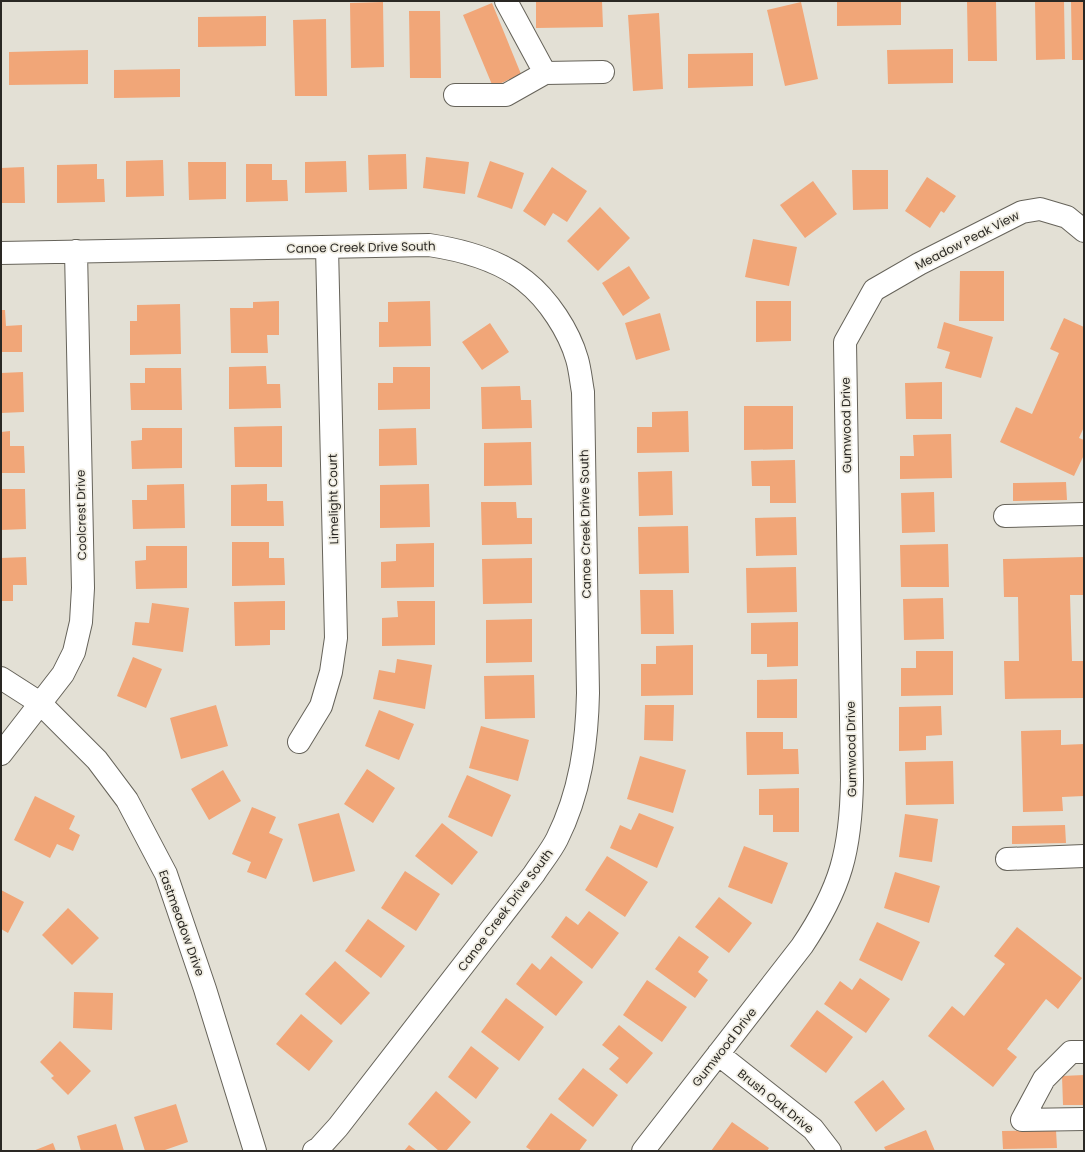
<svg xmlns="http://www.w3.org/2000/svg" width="1085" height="1152" viewBox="0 0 1085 1152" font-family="Poppins,sans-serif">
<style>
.building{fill:#f1a678}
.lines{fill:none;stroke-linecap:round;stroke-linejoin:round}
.minor-casing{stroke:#66635a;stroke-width:24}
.minor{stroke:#fff;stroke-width:22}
.labels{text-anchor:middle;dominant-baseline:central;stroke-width:3.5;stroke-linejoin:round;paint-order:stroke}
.street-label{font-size:12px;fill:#2a2824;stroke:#f0ede2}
</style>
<rect width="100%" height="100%" fill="#e3e0d5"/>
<path class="building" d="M536,1H602L603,27L536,28Z
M837,1H901V25L837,26Z
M967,1H996L997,61H968Z
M1035,1H1064L1065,59L1036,60Z
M1071,1H1084V60H1072Z
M383,2L384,67L351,68L350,3Z
M801,2L818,79L785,86L767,10Z
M492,3L521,74L493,87L463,15Z
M409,11H440L441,78H410Z
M659,13L663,89L633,91L628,15Z
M266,16V46L198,47V17Z
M326,19L327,96H295L293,20Z
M953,49V83L888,84L887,50Z
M88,50V84L9,85V52Z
M753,53V86L688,88V54Z
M180,69V97L114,98V70Z
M406,154L407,189L369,190L368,155Z
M426,157L469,162L465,194L423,188Z
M163,160L164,196L126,197V161Z
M346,161L347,192L305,193V162Z
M490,161L524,173L512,209L477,197Z
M188,162H226V199L189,200Z
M97,164V179H104L105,202L57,203V165Z
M246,164H272V180H287L288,201L246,202Z
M24,167L25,203H1V168Z
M552,167L587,191L567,222L553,213L545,226L523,211Z
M852,170H888V209L853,210Z
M927,177L956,196L944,213L941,211L930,228L905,211Z
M813,181L837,214L805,238L780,205Z
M600,207L630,238L598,271L567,241Z
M753,239L797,247L789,286L745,277Z
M629,266L650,298L623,316L602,283Z
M960,271H1004V321H959Z
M279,301V335H267L268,353H231L230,308H253V302Z
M430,301L431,346L379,347V322H388V302Z
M756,301H791V341L756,342Z
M180,304L181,354L130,355V321H137V305Z
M1,310H5L6,326L22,325V352H1Z
M660,313L670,350L636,360L625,323Z
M1064,318L1084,327V427L1079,438L1084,440V455L1074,476L1000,442L1016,407L1032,414L1059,353L1050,349Z
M944,322L993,337L981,378L945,368L950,352L937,348Z
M490,323L509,352L482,370L462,342Z
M266,366L267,384H280L281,408L229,409V367Z
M393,367H430V409L378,410V383H393Z
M145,368H181L182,410H131L130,383H145Z
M23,372L24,412L1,413V373Z
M942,382V419H906L905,383Z
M520,386L521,400H531L532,428L482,429L481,387Z
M744,406H793V449L744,450Z
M688,411L689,452L637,453V427H652V412Z
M282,426V467H235L234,427Z
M142,428H182V468L132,469L131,441L142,440Z
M416,428L417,465L379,466V429Z
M10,431V446H24L25,473H1V432Z
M951,434L952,478L900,479V456H914L913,435Z
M531,442L532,485L484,486V443Z
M795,460L796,503H770V486H752L751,461Z
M672,471L673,515L639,516L638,472Z
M1066,482L1067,500L1013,501V483Z
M184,484L185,528L133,529L132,500H147V485Z
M267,484V501H283L284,526H231V485Z
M429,484L430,527L380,528V485Z
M1,489H25L26,529L1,530Z
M934,492L935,532L902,533L901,493Z
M481,502H516L517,518H532V544L482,545Z
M796,517L797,555L756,556L755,518Z
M688,526L689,573L639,574L638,527Z
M232,542H269V558H284L285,585L232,586Z
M434,543V587L381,588V562L396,561V544Z
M948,544L949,587H901L900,545Z
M146,546H187V588L136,589L135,561L146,560Z
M26,557L27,585H13V601H1V558Z
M1084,557V595H1070L1072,661H1084V698L1005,699L1004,661H1019L1018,597H1004L1003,559Z
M532,558V603L483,604L482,559Z
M796,567L797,612L747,613L746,568Z
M640,590H673L674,634H641Z
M943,598L944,639L904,640L903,599Z
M285,601V630H270V645L235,646L234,602Z
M397,601H435V645L382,646V618L398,617Z
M152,603L189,608L183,652L132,645L135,622L149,623Z
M532,619V662L486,663V620Z
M798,622V666L767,667V654H751V623Z
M693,645V695L641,696V664H656V646Z
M916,651H953V695L901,696V668H916Z
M133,657L162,669L146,708L117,696Z
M397,659L432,665L425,709L373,699L379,670L395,673Z
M534,675L535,718L485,719L484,676Z
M797,679V718H757V680Z
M216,705L228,746L181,759L170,718Z
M645,705H674L673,741L644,740Z
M941,706L942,735L926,736V750L899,751V707Z
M379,710L414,724L399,760L365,746Z
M481,726L529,740L518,781L469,768Z
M1061,730V745L1084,744V796L1062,797L1063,811L1023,812L1021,731Z
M746,732H783V749H798L799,774L747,775Z
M640,756L686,770L673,813L627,799Z
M953,761L954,804L906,805L905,762Z
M367,769L395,788L373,823L344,804Z
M223,770L241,801L209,820L191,789Z
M467,775L511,795L492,837L448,817Z
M799,788V832H773V815H759V789Z
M35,796L75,816L69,829L80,835L73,851L57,844L50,858L14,840Z
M252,807L276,817L269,833L283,839L266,879L247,872L251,862L232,854Z
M339,813L355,871L313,882L298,824Z
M639,813L674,827L657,868L610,848L620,825L631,830Z
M905,814L938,819L932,862L899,857Z
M442,823L478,852L452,885L415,856Z
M1065,825L1066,843L1012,844V826Z
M744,846L788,863L772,904L728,887Z
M607,856L648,882L625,917L585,890Z
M405,871L440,894L416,931L381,908Z
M895,872L940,886L929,923L884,908Z
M1,890L24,902L8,933L1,929Z
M719,897L752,923L729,953L695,927Z
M68,908L99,938L72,965L42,935Z
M589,911L619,933L592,969L551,937L566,916L578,925Z
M368,919L405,946L381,978L345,951Z
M877,922L920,942L902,981L859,960Z
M1017,927L1082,978L1058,1009L1046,999L1007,1049L1017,1057L993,1087L928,1036L952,1006L964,1016L1005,964L994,956Z
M679,936L709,957L698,972L708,980L695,998L655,969Z
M551,956L583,982L556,1016L516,984L532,963L540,970Z
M335,961L370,993L341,1025L305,994Z
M860,978L890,999L866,1033L824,1004L840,981L852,990Z
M647,980L687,1007L662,1042L623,1015Z
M74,992L113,993L112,1030L73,1028Z
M506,998L544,1027L519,1061L481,1032Z
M817,1010L853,1037L826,1073L790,1046Z
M301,1014L333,1041L309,1071L276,1044Z
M619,1025L653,1053L627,1084L609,1069L619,1058L602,1045Z
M60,1041L91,1071L68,1095L51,1078L54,1076L40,1062Z
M471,1046L499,1068L476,1099L448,1077Z
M583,1068L618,1095L593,1127L558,1099Z
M1084,1075V1105H1063L1062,1076Z
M883,1080L905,1109L876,1132L854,1102Z
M436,1091L471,1122L446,1151H439L408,1124Z
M176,1104L188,1142L162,1151H145L134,1117Z
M551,1113L587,1140L579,1151H532L526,1147Z
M732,1122L769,1148L767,1151H711Z
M116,1124L124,1151H81L77,1136Z
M926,1130L935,1151H886L884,1147Z
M1056,1130L1057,1148L1003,1149L1002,1131Z
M53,1143L56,1151H33Z
M409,1145L417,1151H404Z"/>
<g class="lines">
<g class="minor-casing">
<path id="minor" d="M545,73L603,72
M455,95H506L545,73L506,1
M1,253L429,245C462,250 499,260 525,281C548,299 569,331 577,359C580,369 581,381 583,392L588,693C587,744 580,793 557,839C551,851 541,863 534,874L338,1127L319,1148L314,1151
M1005,516L1084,514
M1,678L40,703L97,760L127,800L166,874L205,989L255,1151
M299,742L321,706L331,672L336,638L327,247
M1,754L63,674L74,652L81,622L83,588L76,251
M1007,859L1084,856
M1084,1052H1071L1044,1079L1022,1120L1084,1119
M718,1054L813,1129L830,1151
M643,1151L802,946C841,888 851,850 852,780L845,342L874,290L919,264L1022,212L1040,209L1067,217L1084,231"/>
</g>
<use href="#minor" class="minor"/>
</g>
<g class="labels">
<g class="street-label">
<text transform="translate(967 240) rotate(-27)">Meadow Peak View</text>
<text transform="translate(361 247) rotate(-1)">Canoe Creek Drive South</text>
<text transform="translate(846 425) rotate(-91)">Gumwood Drive</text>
<text transform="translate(333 499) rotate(-91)">Limelight Court</text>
<text transform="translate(81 515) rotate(-91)">Coolcrest Drive</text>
<text transform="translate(585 524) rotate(-91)">Canoe Creek Drive South</text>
<text transform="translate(851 749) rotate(-91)">Gumwood Drive</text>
<text transform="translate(505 910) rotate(-53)">Canoe Creek Drive South</text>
<text transform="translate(182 923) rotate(70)">Eastmeadow Drive</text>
<text transform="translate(724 1047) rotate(-52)">Gumwood Drive</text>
<text transform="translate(776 1101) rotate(39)">Brush Oak Drive</text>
</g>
</g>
<rect width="1085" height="1152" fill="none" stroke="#2a2824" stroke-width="4"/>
</svg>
